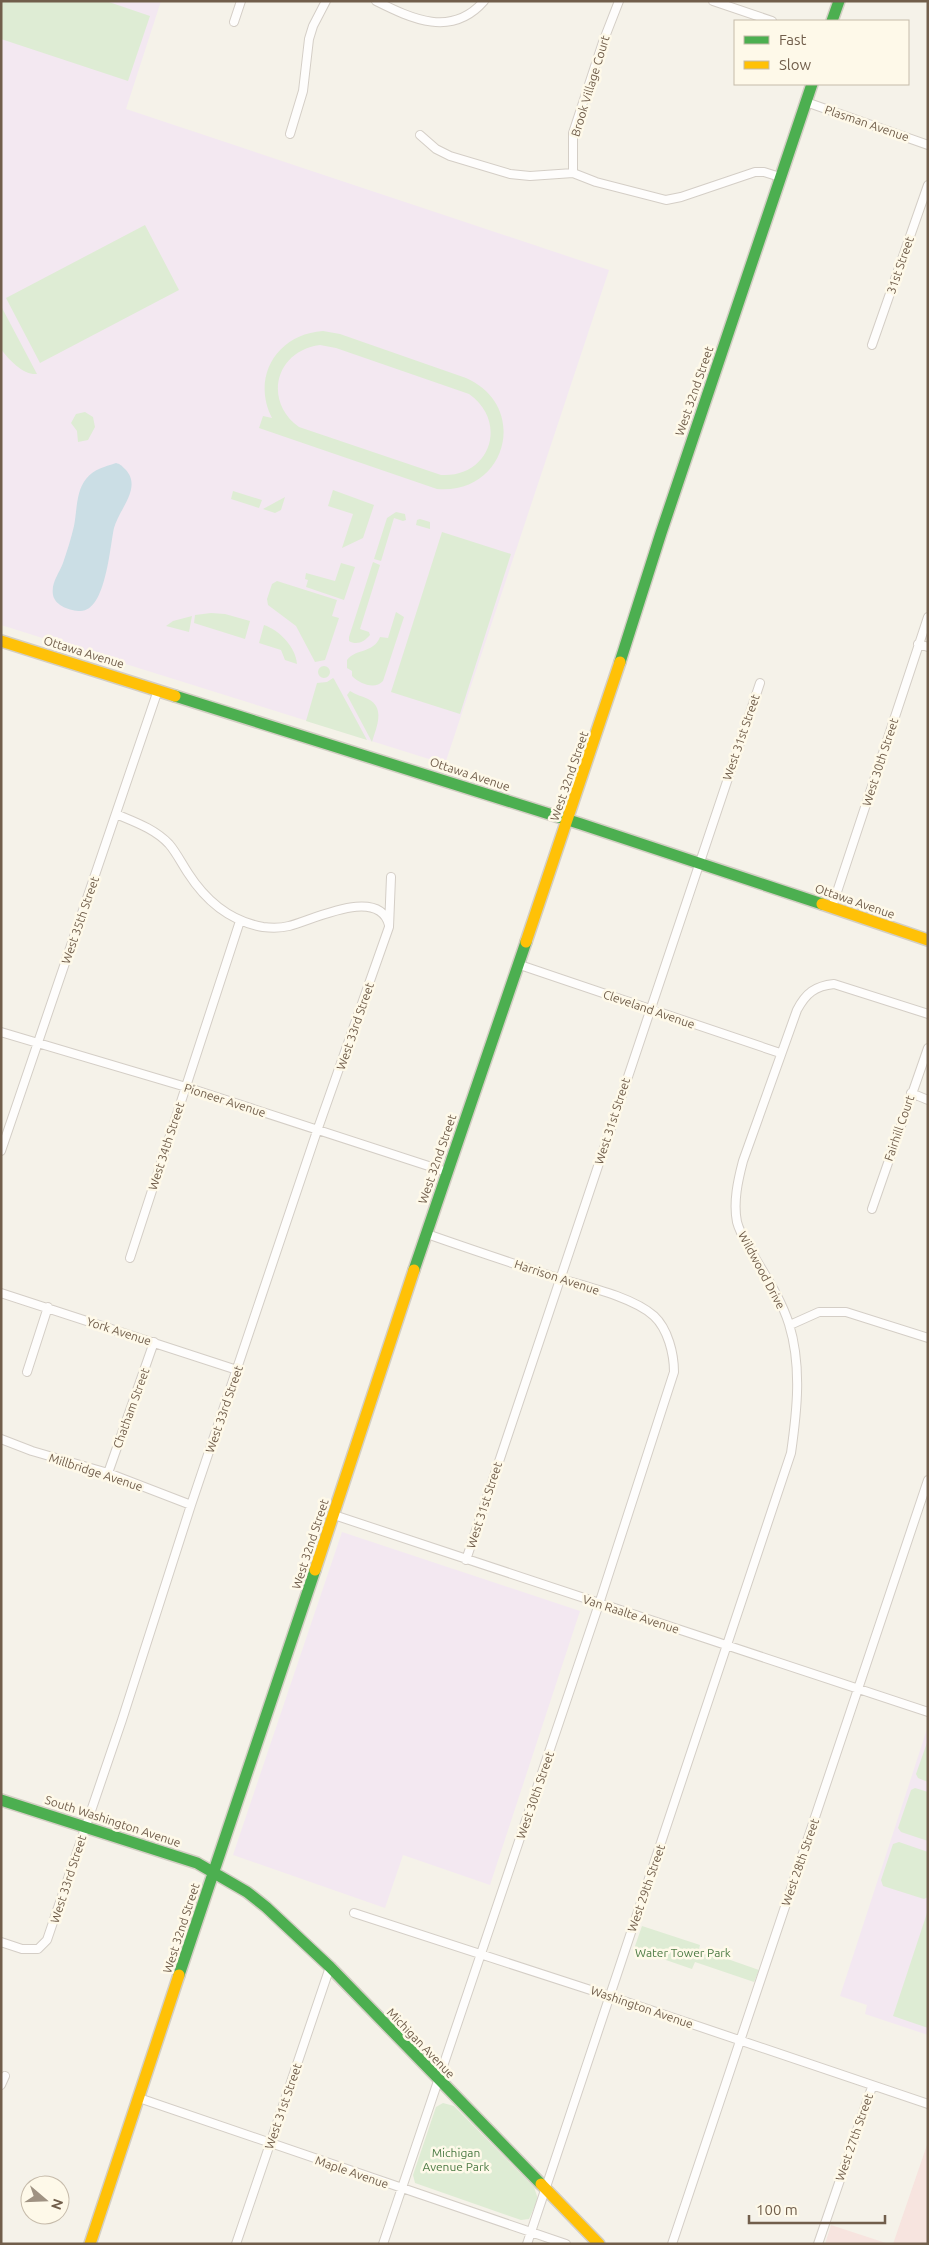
<svg xmlns="http://www.w3.org/2000/svg" width="929" height="2245" viewBox="0 0 929 2245" font-family="Ubuntu,sans-serif">
<style>
.education{fill:#f3e8f1}
.medical{fill:#f7e4df}
.green{fill:#deecd4;fill-rule:evenodd}
.water{fill:#cbdee5}
.lines{fill:none;stroke-linecap:round;stroke-linejoin:round}
.street-casing{stroke:#d4cec6;stroke-width:10}
.fast-casing{stroke:#d3cec4;stroke-width:14}
.slow-casing{stroke:#d3cec4;stroke-width:14}
.street{stroke:#fefdfc;stroke-width:8}
.fast{stroke:#4caf50;stroke-width:11}
.slow{stroke:#ffc107;stroke-width:11}
.labels{text-anchor:middle;dominant-baseline:central;stroke-width:5;stroke-linejoin:round;paint-order:stroke}
.street-label{font-size:12px;fill:#715e4b;stroke:#fef9e9}
.park-label{font-size:12px;fill:#4e7c46;stroke:#fef9e9}
</style>
<rect width="100%" height="100%" fill="#f5f2e9"/>
<path class="education" d="M1,1H161L126,109L609,270L445,764L1,625Z
M342,1532L580,1611L490,1885L403,1855L385,1908L233,1855Z
M928,1726V2035L865,2014L867,2005L840,1996Z"/>
<path class="medical" d="M928,2142V2244H893Z
M831,2225L889,2244H825Z"/>
<path class="green" d="M1,1H106L150,16L128,81L1,39Z
M145,225L179,290L40,363L6,298Z
M1,306L37,374C23,375 9,360 1,349Z
M323,331L340,334L466,378C530,406 507,495 437,489L259,428L263,416L272,418C251,377 277,334 323,331ZM320,345L336,348L469,394C509,422 490,478 441,475L299,427C263,401 275,351 320,345Z
M85,412L93,417L95,427L88,440L78,442L77,431L71,423L76,414Z
M333,490L374,505L363,538L342,548L353,514L328,506Z
M233,491L262,500L259,508L231,499Z
M285,497L281,510L275,513L263,509Z
M396,512L405,514L406,520L403,521L394,518L381,561L374,559L387,518Z
M420,519L430,522V529L416,525L417,520Z
M442,532L511,554L460,714L391,692Z
M373,562L380,565L360,629L369,632L370,635C365,641 357,646 349,641V637Z
M341,563L355,567L344,600L306,587L308,580L305,579L306,573L335,581Z
M277,581L337,600L332,616L339,618L325,660L315,662L296,626L268,605L267,599L272,584Z
M396,612L404,617L383,681C375,690 360,684 352,676V671L347,668V660C356,648 373,654 380,637L388,638Z
M211,613L225,614L250,621L245,639L194,623L195,615Z
M192,616L189,632L166,626L173,621Z
M264,625C279,630 296,647 297,664L285,660L281,650L259,643Z
M318 672a6 6 0 1 1 12 0a6 6 0 1 1-12 0Z
M333,678L334,679L367,740L306,721L317,683L327,682Z
M350,691C356,695 362,696 368,699C386,708 376,728 372,742L347,695Z
M928,1740V1782L918,1778L916,1774Z
M915,1788L928,1792V1841L901,1832L898,1828L911,1790Z
M899,1842L928,1852V1897L924,1899L883,1886L881,1880L893,1844Z
M927,1913H928V2028L893,2016Z
M642,1926L700,1945L699,1949L759,1970L754,1982L695,1962L692,1969L634,1949Z
M443,2103L454,2106L534,2187L538,2199L529,2219L521,2220L415,2183L413,2175L436,2107Z"/>
<path class="water" d="M116,463C120,464 121,465 125,469C143,487 119,509 114,528C110,545 106,612 80,611C71,611 55,606 53,595C51,582 59,574 63,563C67,551 71,539 74,526C77,511 76,491 86,479C94,469 104,467 116,463Z"/>
<g class="lines">
<g class="street-casing">
<path id="street" d="M376,1C412,19 452,38 484,1
M713,1L772,21
M234,22L241,1
M806,102L928,145
M290,134L303,91L309,39L313,26L326,1
M420,135L436,149L450,156L510,174L530,176L573,173L596,182L666,200L681,197L755,172H764L780,177
M573,173V133L603,42L619,1
M872,345L928,185
M918,644L928,647
M116,814C135,822 155,829 169,844C176,852 182,864 188,873C206,901 229,921 263,927C272,928 281,928 289,926C313,920 379,886 389,925
M832,907L928,617
M520,965L780,1053
M1,1032L186,1087L447,1172
M911,1093L928,1100
M1,1151L158,690
M872,1209L928,1048
M130,1258L240,921
M1,1293L237,1370
M790,1325L819,1312H846L928,1338
M27,1372L48,1307
M1,1439L32,1451L108,1473L191,1505
M108,1473L154,1342
M334,1515L928,1712
M466,1560L760,683
M354,1913L609,1996L928,2104
M1,1942L22,1949H38L47,1940L122,1720L191,1505L317,1131L389,927L391,877
M1,2085L5,2076
M139,2098L566,2244
M236,2244L330,1967
M383,2244L599,1604L674,1372C674,1354 668,1329 654,1316C633,1297 585,1286 558,1278C514,1264 470,1249 427,1234
M527,2244L791,1453C797,1411 802,1366 789,1324C781,1299 767,1278 754,1256C748,1245 740,1234 737,1222C733,1202 738,1180 743,1161L797,1010C806,993 815,986 834,984L928,1014
M672,2244L928,1480
M818,2244L872,2087"/>
</g>
<g class="fast-casing">
<path id="fast" d="M832,21L839,1
M620,662L661,533L812,84
M175,696L581,824L822,904
M414,1270L526,942
M1,1800L197,1863L247,1892L266,1907L330,1967L541,2184
M179,1975L315,1570"/>
</g>
<g class="slow-casing">
<path id="slow" d="M1,641L175,696
M822,904L928,940
M526,942L620,662
M315,1570L414,1270
M541,2184L599,2244
M90,2244L179,1975"/>
</g>
<use href="#street" class="street"/>
<use href="#fast" class="fast"/>
<use href="#slow" class="slow"/>
</g>
<g class="labels">
<g class="street-label">
<text transform="translate(590 86) rotate(-73)">Brook Village Court</text>
<text transform="translate(867 123) rotate(19)">Plasman Avenue</text>
<text transform="translate(900 265) rotate(-71)">31st Street</text>
<text transform="translate(694 391) rotate(-71)">West 32nd Street</text>
<text transform="translate(84 652) rotate(17)">Ottawa Avenue</text>
<text transform="translate(741 737) rotate(-71)">West 31st Street</text>
<text transform="translate(880 762) rotate(-72)">West 30th Street</text>
<text transform="translate(470 774) rotate(18)">Ottawa Avenue</text>
<text transform="translate(569 776) rotate(-71)">West 32nd Street</text>
<text transform="translate(855 901) rotate(19)">Ottawa Avenue</text>
<text transform="translate(80 920) rotate(-71)">West 35th Street</text>
<text transform="translate(649 1009) rotate(19)">Cleveland Avenue</text>
<text transform="translate(355 1026) rotate(-71)">West 33rd Street</text>
<text transform="translate(225 1100) rotate(18)">Pioneer Avenue</text>
<text transform="translate(612 1121) rotate(-72)">West 31st Street</text>
<text transform="translate(899 1128) rotate(-71)">Fairhill Court</text>
<text transform="translate(166 1146) rotate(-72)">West 34th Street</text>
<text transform="translate(437 1159) rotate(-71)">West 32nd Street</text>
<text transform="translate(762 1270) rotate(62)">Wildwood Drive</text>
<text transform="translate(557 1277) rotate(18)">Harrison Avenue</text>
<text transform="translate(119 1331) rotate(18)">York Avenue</text>
<text transform="translate(131 1408) rotate(-70)">Chatham Street</text>
<text transform="translate(224 1409) rotate(-71)">West 33rd Street</text>
<text transform="translate(96 1472) rotate(18)">Millbridge Avenue</text>
<text transform="translate(484 1505) rotate(-72)">West 31st Street</text>
<text transform="translate(310 1544) rotate(-72)">West 32nd Street</text>
<text transform="translate(631 1614) rotate(18)">Van Raalte Avenue</text>
<text transform="translate(535 1795) rotate(-71)">West 30th Street</text>
<text transform="translate(113 1821) rotate(18)">South Washington Avenue</text>
<text transform="translate(800 1862) rotate(-71)">West 28th Street</text>
<text transform="translate(68 1879) rotate(-72)">West 33rd Street</text>
<text transform="translate(646 1888) rotate(-71)">West 29th Street</text>
<text transform="translate(181 1928) rotate(-72)">West 32nd Street</text>
<text transform="translate(642 2007) rotate(19)">Washington Avenue</text>
<text transform="translate(421 2043) rotate(46)">Michigan Avenue</text>
<text transform="translate(283 2106) rotate(-71)">West 31st Street</text>
<text transform="translate(854 2137) rotate(-71)">West 27th Street</text>
<text transform="translate(352 2172) rotate(19)">Maple Avenue</text>
</g>
<g class="park-label">
<text x="683" y="1952">Water Tower Park</text>
<text x="456" y="2152">Michigan<tspan x="456" dy="14">Avenue Park</tspan></text>
</g>
</g>
<rect width="929" height="2245" fill="none" stroke="#715e4b" stroke-width="5"/>
<rect x="734" y="20" width="175" height="65" fill="#fef9e9" stroke="#c6bbaa"/>
<rect x="744" y="36" width="25" height="8" fill="#4caf50" stroke="#c6bbaa"/>
<text x="779" y="45" font-size="15" fill="#715e4b">Fast</text>
<rect x="744" y="61" width="25" height="8" fill="#ffc107" stroke="#c6bbaa"/>
<text x="779" y="70" font-size="15" fill="#715e4b">Slow</text>
<g transform="translate(45 2200) rotate(109)"><circle r="24" fill="#fef9e9" stroke="#c6bbaa"/>
<path d="M0-4L9 19L0 12L-9 19Z" fill="#9f9282"/>
<text y="-8" font-size="14" font-weight="bold" text-anchor="middle" fill="#715e4b">N</text>
</g>
<path d="M749 2215v8h136v-8" fill="none" stroke="#715e4b" stroke-width="2.5"/>
<text x="756" y="2215" font-size="15" fill="#715e4b" stroke="#fef9e9" stroke-width="4" paint-order="stroke">100 m</text>
</svg>
